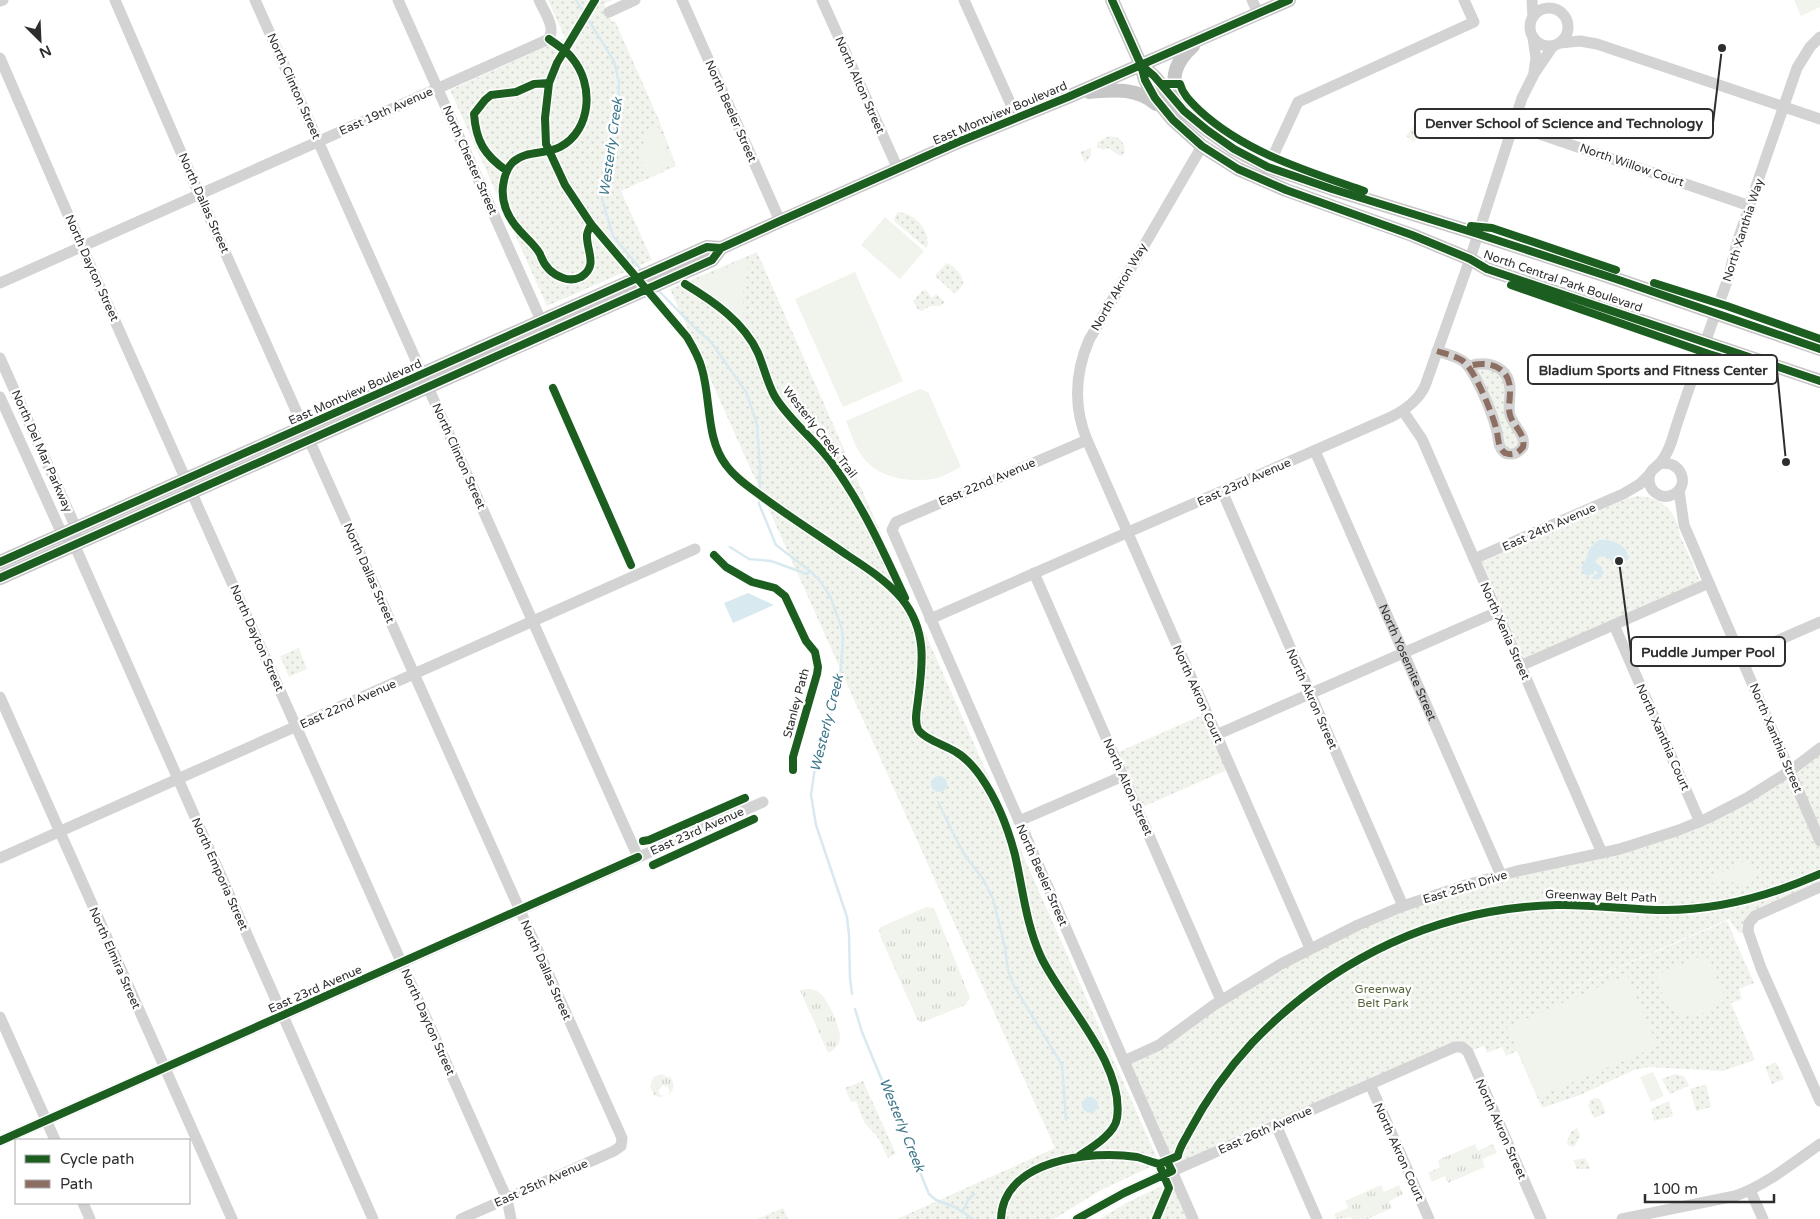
<svg xmlns="http://www.w3.org/2000/svg" width="1820" height="1219" viewBox="0 0 1820 1219" font-family="'Varela Round',sans-serif">
<style>
.grass{fill:url(#grass-tufts)}
.park{fill:url(#park-dots)}
.garden{fill:#f1f4ec}
.water{fill:#d8eaf0}
.lines{fill:none;stroke-linecap:round;stroke-linejoin:round}
.stream{stroke:#d8eaf0;stroke-width:2.5}
.minor{stroke:#d3d3d3;stroke-width:11}
.major{stroke:#c6c6c6;stroke-width:14}
.quiet{stroke:#8d6e63;stroke-width:6;stroke-dasharray:12 6;stroke-linecap:butt}
.cycleway-casing{stroke:#fff;stroke-width:11}
.cycleway{stroke:#1b5e20;stroke-width:8}
.labels{text-anchor:middle;dominant-baseline:central;stroke-width:5;stroke-linejoin:round;paint-order:stroke}
.street-label{font-size:12px;fill:#2e2e2e;stroke:#fff}
.park-label{font-size:12px;fill:#56673d;stroke:#fff}
.water-label{font-size:14px;font-style:italic;fill:#3f788c;stroke:#fff}
.leader{fill:none;stroke:#2e2e2e;stroke-width:2}
.callout-dot{fill:#2e2e2e;stroke:#fff;stroke-width:2}
.callout{fill:#fff;stroke:#2e2e2e;stroke-width:2}
.callout-label{font-size:14px;text-anchor:middle;font-weight:bold;fill:#2e2e2e}
</style>
<defs>
<pattern id="grass-tufts" width="24" height="20" patternUnits="userSpaceOnUse" patternTransform="scale(1.25)"><rect width="24" height="20" fill="#f1f4ec"/><path d="M3 7l-1-3M5 7V3M7 7l1-3M15 17l-1-3M17 17v-4M19 17l1-3" fill="none" stroke="#cfd2cb"/></pattern>
<pattern id="park-dots" width="8" height="8" patternUnits="userSpaceOnUse" patternTransform="scale(1.25)"><rect width="8" height="8" fill="#f1f4ec"/><path d="M2 2h.1M6 6h.1" fill="none" stroke="#cfd2cb" stroke-width="1.8" stroke-linecap="round"/></pattern>
</defs>
<rect width="100%" height="100%" fill="#fff"/>
<path class="grass" d="M926,907L933,908L935,910L970,998L965,1005L921,1023L917,1019L881,938L879,929L881,927Z
M807,989C812,989 817,990 821,994C828,1001 841,1028 840,1038C839,1045 834,1050 828,1053L800,990Z
M661,1074L671,1078C675,1085 674,1091 667,1096L670,1092L668,1087L663,1085L658,1091L660,1095L666,1096L660,1097L654,1095L650,1086L653,1077Z
M1475,1144L1478,1151L1493,1144L1497,1153L1482,1159L1485,1167L1448,1183L1445,1176L1432,1182L1428,1173L1440,1167L1438,1160Z
M1381,1185L1384,1192L1399,1185L1403,1194L1389,1201L1392,1208L1367,1219H1352L1351,1217L1336,1219L1334,1214L1348,1208L1345,1201Z"/>
<path class="park" d="M548,0H613L604,4L612,22L615,21L659,120L676,166L621,191L652,260L547,306L450,90L565,38Z
M1416,123L1424,128L1414,142L1406,136Z
M1107,137C1116,135 1123,139 1125,149L1123,156C1116,156 1114,149 1106,148L1104,150L1097,147L1098,142Z
M1091,148V156L1085,163L1080,152Z
M898,212C916,214 927,228 928,244L926,248L895,222L894,218Z
M757,252L1159,1163L1101,1190L1054,1219H897L1055,1148L670,289Z
M946,263C954,265 964,276 963,284C962,287 957,292 955,294L935,276Z
M923,290L927,291L932,298L936,294L945,302L940,306H930L922,311L918,310L913,301Z
M1476,367H1489L1504,378L1520,447L1507,451Z
M1637,496C1654,497 1668,503 1675,519C1678,525 1679,532 1681,538C1688,552 1694,567 1700,581L1524,659L1482,562L1626,499Z
M299,648L307,669L289,677L280,656Z
M1207,713L1231,768L1138,809L1114,754Z
M1820,748V887L1755,916L1748,931L1739,933L1729,919L1493,1022L1727,921L1754,983L1739,989L1742,999L1731,1003L1755,1060L1722,1071L1649,1067L1634,1070L1580,1095L1542,1108L1517,1051L1506,1056L1502,1047L1487,1053L1484,1046L1468,1052L1462,1047L1172,1171L1124,1061L1358,925L1550,863L1708,818Z
M1776,1062L1784,1079L1772,1084L1765,1067Z
M1675,1074L1684,1076L1689,1086L1670,1094L1662,1079Z
M863,1081L896,1154L888,1158L879,1139L864,1122L856,1101L851,1102L845,1088Z
M1706,1084L1711,1107L1696,1111L1690,1089Z
M1595,1098L1600,1099L1606,1113L1594,1118L1588,1105L1590,1104L1589,1101Z
M1669,1101L1673,1116L1654,1121L1651,1109Z
M1577,1128L1580,1136L1574,1147L1568,1145L1567,1141L1571,1132Z
M1585,1158L1590,1167L1589,1169H1577L1573,1160Z
M1166,1184L1174,1187L1188,1219H1100L1128,1202Z
M783,1208L788,1219H757Z"/>
<path class="garden" d="M1794,0H1820V7L1801,16Z
M656,124L674,164L646,177C638,159 640,137 656,124Z
M885,217L924,251L900,279L861,245Z
M750,258L743,293V328L716,301L690,285L691,283Z
M855,272L903,381L843,407L795,299Z
M920,389L928,392L961,467C952,471 942,478 933,479C907,483 874,477 860,453C854,444 850,431 846,421Z
M1742,862H1750L1756,868V878L1750,884L1744,885L1737,882L1729,883L1719,878L1713,883L1709,882L1715,874L1730,870Z
M1701,956L1708,958L1726,999C1714,1011 1684,1025 1670,1008C1663,1000 1660,985 1656,975Z
M1627,975L1658,1046L1538,1097L1507,1027Z
M1653,1072L1664,1096L1651,1102L1640,1077Z"/>
<path class="water" d="M1599,540C1611,538 1629,545 1628,559L1621,565H1616C1610,560 1607,555 1599,557L1595,562L1602,567L1603,574L1601,578L1597,580L1592,578L1594,575L1597,574L1598,572L1594,571L1591,575L1586,576L1581,568C1582,565 1583,563 1585,561C1590,551 1587,548 1599,540Z
M748,593L774,605L733,623L724,603Z
M931 784a8 8 0 1 1 16 0a8 8 0 1 1-16 0Z
M1082 1105a8 8 0 1 1 16 0a8 8 0 1 1-16 0Z"/>
<g class="lines">
<path class="stream" d="M576,0L614,61L619,82L618,109L602,199L613,236L642,271
M657,289L694,327L711,342L746,392L757,424L760,469L759,504L776,545L810,571L820,581L830,596L842,629L843,640L840,677L830,718L815,767L811,795L816,825L847,917L849,935L850,978L852,994
M730,547L749,559L771,561L807,574L810,571
M938,802L956,839L966,857L983,879L993,899L1005,947L1008,970L1014,986L1062,1065L1066,1120
M855,1009L862,1032L929,1194L936,1200L955,1207L973,1219
M963,1211L968,1200L974,1194"/>
<g class="minor">
<path d="M115,0L199,194L622,1138L621,1146L614,1151L461,1219"/>
<path d="M255,0L638,857"/>
<path d="M398,0L544,327"/>
<path d="M682,0L780,221"/>
<path d="M822,0L898,169"/>
<path d="M964,0L1017,118"/>
<path d="M1252,0L1258,13"/>
<path d="M1532,0L1533,17"/>
<path d="M0,1L3,0"/>
<circle cx="1549" cy="27" r="19"/>
<path d="M609,12L635,0"/>
<path d="M1533,38L1536,58L1534,72"/>
<path d="M1560,43L1580,41L1597,44L1820,119"/>
<path d="M0,58L82,247L507,1199L511,1219"/>
<path d="M1513,125L1750,206"/>
<path d="M1202,146L1089,340C1075,373 1073,406 1087,440L1310,948"/>
<path d="M1268,167L1298,102L1474,22L1464,0"/>
<path d="M0,283L549,39C556,27 544,11 539,0"/>
<path d="M1437,351C1446,354 1456,356 1463,361C1475,370 1492,413 1496,428C1499,438 1497,447 1505,453C1513,456 1518,453 1523,447C1526,434 1513,426 1510,415C1508,407 1510,400 1510,392C1511,367 1489,360 1469,366"/>
<path d="M0,358L76,528L75,535"/>
<path d="M0,397L62,534L74,544L373,1219"/>
<path d="M1403,411L1422,439L1602,853"/>
<path d="M1087,440L896,522L892,530L1193,1219"/>
<path id="s1" d="M1315,451L1501,875"/>
<path d="M1659,464C1681,458 1692,487 1672,495C1661,500 1649,491 1649,479C1649,471 1654,469 1659,464C1668,455 1672,441 1675,430C1691,381 1709,332 1726,284C1731,270 1733,257 1737,243C1756,185 1777,126 1797,68L1810,47L1820,37"/>
<path d="M1679,490L1684,525L1820,841"/>
<path d="M1222,491L1403,906"/>
<path d="M1474,559L1623,494L1640,484L1649,475"/>
<path d="M1034,573L1221,1000"/>
<path d="M930,619L1391,417C1405,410 1418,401 1425,386L1470,259L1522,98L1534,74L1553,46"/>
<path d="M1614,625L1700,822"/>
<path d="M1740,657L1820,622"/>
<path d="M1520,666L1709,583"/>
<path d="M0,697L232,1219"/>
<path d="M1216,735L1497,612"/>
<path d="M1019,821L1123,776"/>
<path d="M0,858L695,549"/>
<path d="M1820,887L1755,916L1749,923L1748,931L1761,968L1820,1101"/>
<path d="M0,1017L55,1140"/>
<path d="M1124,1061L1159,1045L1214,1005L1281,964L1358,925L1403,906L1469,884L1517,871L1620,849L1679,830L1708,818L1747,798L1790,771L1820,748"/>
<path d="M1370,1084L1429,1219"/>
<path d="M1276,1125L1317,1219"/>
<path d="M0,1141L763,802"/>
<path d="M1750,1190L1763,1219"/>
<path d="M83,1203L90,1219"/>
<path d="M1077,1219L1124,1193L1161,1176L1455,1047H1462L1468,1052L1541,1219"/>
<path d="M1622,1219L1735,1196C1766,1185 1793,1163 1820,1144"/>
</g>
<path class="major" d="M1112,0L1141,65L1145,80L1155,98L1173,120L1202,146L1238,169L1286,190L1412,235L1470,259L1487,269L1820,381
M1141,65L1154,76L1184,111L1207,130L1234,149L1268,167L1332,189L1478,234L1616,279L1820,349
M1089,92C1114,90 1136,87 1156,104
M1182,102C1168,80 1175,62 1193,46
M0,562L707,247L721,248
M0,578L712,260L721,248L780,221L958,142L1068,97L1289,0"/>
<path class="quiet" d="M1437,351C1446,354 1456,356 1463,361C1475,370 1492,413 1496,428C1499,438 1497,447 1505,453C1513,456 1518,453 1523,447C1526,434 1513,426 1510,415C1508,407 1510,400 1510,392C1511,367 1489,360 1469,366"/>
<g class="cycleway-casing">
<path id="cycleway" d="M595,0L557,63L549,83L545,118L546,144L565,185L591,224L687,337C693,347 699,357 702,369C711,400 706,439 726,465C736,479 751,488 764,498C791,518 820,536 847,555C867,568 887,581 902,599C927,630 923,663 918,700C917,709 914,721 918,729C922,738 947,746 956,752C966,758 974,767 981,777C997,800 1008,828 1015,855C1023,890 1026,924 1041,957C1063,1003 1125,1064 1117,1118C1115,1134 1091,1148 1079,1156
M1112,0L1141,65L1145,80L1155,98L1173,120L1202,146L1238,169L1286,190L1412,235L1470,259L1487,269L1820,381
M549,39C557,45 566,50 572,58C594,84 592,130 560,147C545,155 526,150 513,162C507,168 504,178 503,186C501,203 509,219 520,231C527,239 535,245 540,254C544,266 551,274 563,278C569,280 575,280 581,277C599,266 586,250 587,235C587,232 590,227 591,224
M1141,65L1154,76L1184,111L1207,130L1234,149L1268,167L1332,189L1478,234L1616,279L1820,349
M1161,84H1180C1183,95 1191,102 1200,111C1246,153 1307,171 1364,191
M507,171C484,155 476,141 474,114L485,100L491,95L516,92L534,84L549,83
M1471,226L1492,228L1616,270
M1654,283L1727,306L1820,339
M685,284C713,301 744,322 758,353C764,367 767,382 774,395C786,417 815,440 831,462C862,504 883,550 905,598
M1511,285L1709,354L1729,360
M553,388L631,565
M714,555L726,567L752,582L775,588L785,596L806,641L815,652L818,667L817,674L793,757V770
M0,562L707,247L721,248
M0,578L712,260L721,248L780,221L958,142L1068,97L1289,0
M643,841L649,840L745,798
M653,865L754,819
M0,1141L638,857
M1001,1219C1003,1159 1092,1150 1137,1157C1144,1159 1152,1162 1159,1164
M1077,1219L1124,1193L1172,1171L1167,1161
M1156,1219L1169,1188L1159,1164L1178,1156C1179,1148 1185,1140 1189,1132C1206,1100 1227,1070 1252,1043C1334,958 1438,908 1557,905C1593,904 1630,910 1666,910C1718,910 1772,895 1820,874"/>
</g>
<use href="#cycleway" class="cycleway"/>
</g>
<g class="labels">
<g class="street-label">
<text transform="translate(860 85) rotate(66)">North Alton Street</text>
<text transform="translate(294 86) rotate(66)">North Clinton Street</text>
<text transform="translate(386 111) rotate(-24)">East 19th Avenue</text>
<text transform="translate(731 111) rotate(66)">North Beeler Street</text>
<text transform="translate(1000 113) rotate(-23)">East Montview Boulevard</text>
<text transform="translate(470 160) rotate(66)">North Chester Street</text>
<text transform="translate(1632 165) rotate(19)">North Willow Court</text>
<text transform="translate(204 203) rotate(66)">North Dallas Street</text>
<text transform="translate(1743 230) rotate(-72)">North Xanthia Way</text>
<text transform="translate(92 268) rotate(66)">North Dayton Street</text>
<text transform="translate(1563 281) rotate(19)">North Central Park Boulevard</text>
<text transform="translate(1119 287) rotate(-60)">North Akron Way</text>
<text transform="translate(355 392) rotate(-24)">East Montview Boulevard</text>
<text transform="translate(820 432) rotate(52)">Westerly Creek Trail</text>
<text transform="translate(42 451) rotate(66)">North Del Mar Parkway</text>
<text transform="translate(459 456) rotate(66)">North Clinton Street</text>
<text transform="translate(987 482) rotate(-23)">East 22nd Avenue</text>
<text transform="translate(1244 482) rotate(-24)">East 23rd Avenue</text>
<text transform="translate(1549 527) rotate(-24)">East 24th Avenue</text>
<text transform="translate(369 573) rotate(66)">North Dallas Street</text>
<text transform="translate(1505 631) rotate(66)">North Xenia Street</text>
<text transform="translate(257 638) rotate(66)">North Dayton Street</text>
<text stroke="none"><textPath href="#s1" startOffset="231">North Yosemite Street</textPath></text>
<text transform="translate(1198 694) rotate(66)">North Akron Court</text>
<text transform="translate(1312 699) rotate(66)">North Akron Street</text>
<text transform="translate(796 703) rotate(-75)">Stanley Path</text>
<text transform="translate(348 704) rotate(-24)">East 22nd Avenue</text>
<text transform="translate(1663 737) rotate(66)">North Xanthia Court</text>
<text transform="translate(1776 738) rotate(67)">North Xanthia Street</text>
<text transform="translate(1128 787) rotate(66)">North Alton Street</text>
<text transform="translate(697 831) rotate(-24)">East 23rd Avenue</text>
<text transform="translate(220 874) rotate(66)">North Emporia Street</text>
<text transform="translate(1042 875) rotate(66)">North Beeler Street</text>
<text transform="translate(1465 887) rotate(-17)">East 25th Drive</text>
<text transform="translate(1601 896) rotate(2)">Greenway Belt Path</text>
<text transform="translate(115 958) rotate(66)">North Elmira Street</text>
<text transform="translate(546 970) rotate(66)">North Dallas Street</text>
<text transform="translate(315 989) rotate(-24)">East 23rd Avenue</text>
<text transform="translate(428 1022) rotate(66)">North Dayton Street</text>
<text transform="translate(1501 1129) rotate(66)">North Akron Street</text>
<text transform="translate(1265 1130) rotate(-24)">East 26th Avenue</text>
<text transform="translate(1399 1152) rotate(66)">North Akron Court</text>
<text transform="translate(541 1183) rotate(-24)">East 25th Avenue</text>
</g>
<g class="park-label">
<text x="1383" y="989">Greenway<tspan x="1383" dy="14">Belt Park</tspan></text>
</g>
<g class="water-label">
<text transform="translate(611 147) rotate(-82)">Westerly Creek</text>
<text transform="translate(827 723) rotate(-76)">Westerly Creek</text>
<text transform="translate(902 1125) rotate(68)">Westerly Creek</text>
</g>
</g>
<path class="leader" d="M1722 48L1713 123M1786 462L1777 370M1619 561L1631 652"/>
<g class="callout-dot">
<circle cx="1722" cy="48" r="5"/>
<circle cx="1786" cy="462" r="5"/>
<circle cx="1619" cy="561" r="5"/>
</g>
<g class="callout">
<rect x="1415" y="109" width="298" height="29" rx="5"/>
<rect x="1528" y="355" width="249" height="29" rx="5"/>
<rect x="1631" y="637" width="154" height="29" rx="5"/>
</g>
<g class="callout-label">
<text x="1564" y="128">Denver School of Science and Technology</text>
<text x="1653" y="375">Bladium Sports and Fitness Center</text>
<text x="1708" y="657">Puddle Jumper Pool</text>
</g>
<rect x="15" y="1139" width="175" height="65" fill="#ffffff" stroke="#ababab"/>
<rect x="25" y="1155" width="25" height="8" fill="#1b5e20" stroke="#ababab"/>
<text x="60" y="1164" font-size="15" fill="#2e2e2e">Cycle path</text>
<rect x="25" y="1180" width="25" height="8" fill="#8d6e63" stroke="#ababab"/>
<text x="60" y="1189" font-size="15" fill="#2e2e2e">Path</text>
<g transform="translate(40 40) rotate(156)" stroke="#ffffff" stroke-width="4" paint-order="stroke">
<path d="M0-4L9 19L0 12L-9 19Z" fill="#2e2e2e"/>
<text y="-8" font-size="14" font-weight="bold" text-anchor="middle" fill="#2e2e2e">N</text>
</g>
<path d="M1645 1194v8h129v-8" fill="none" stroke="#2e2e2e" stroke-width="2.5"/>
<text x="1652" y="1194" font-size="15" fill="#2e2e2e" stroke="#ffffff" stroke-width="4" paint-order="stroke">100 m</text>
</svg>
